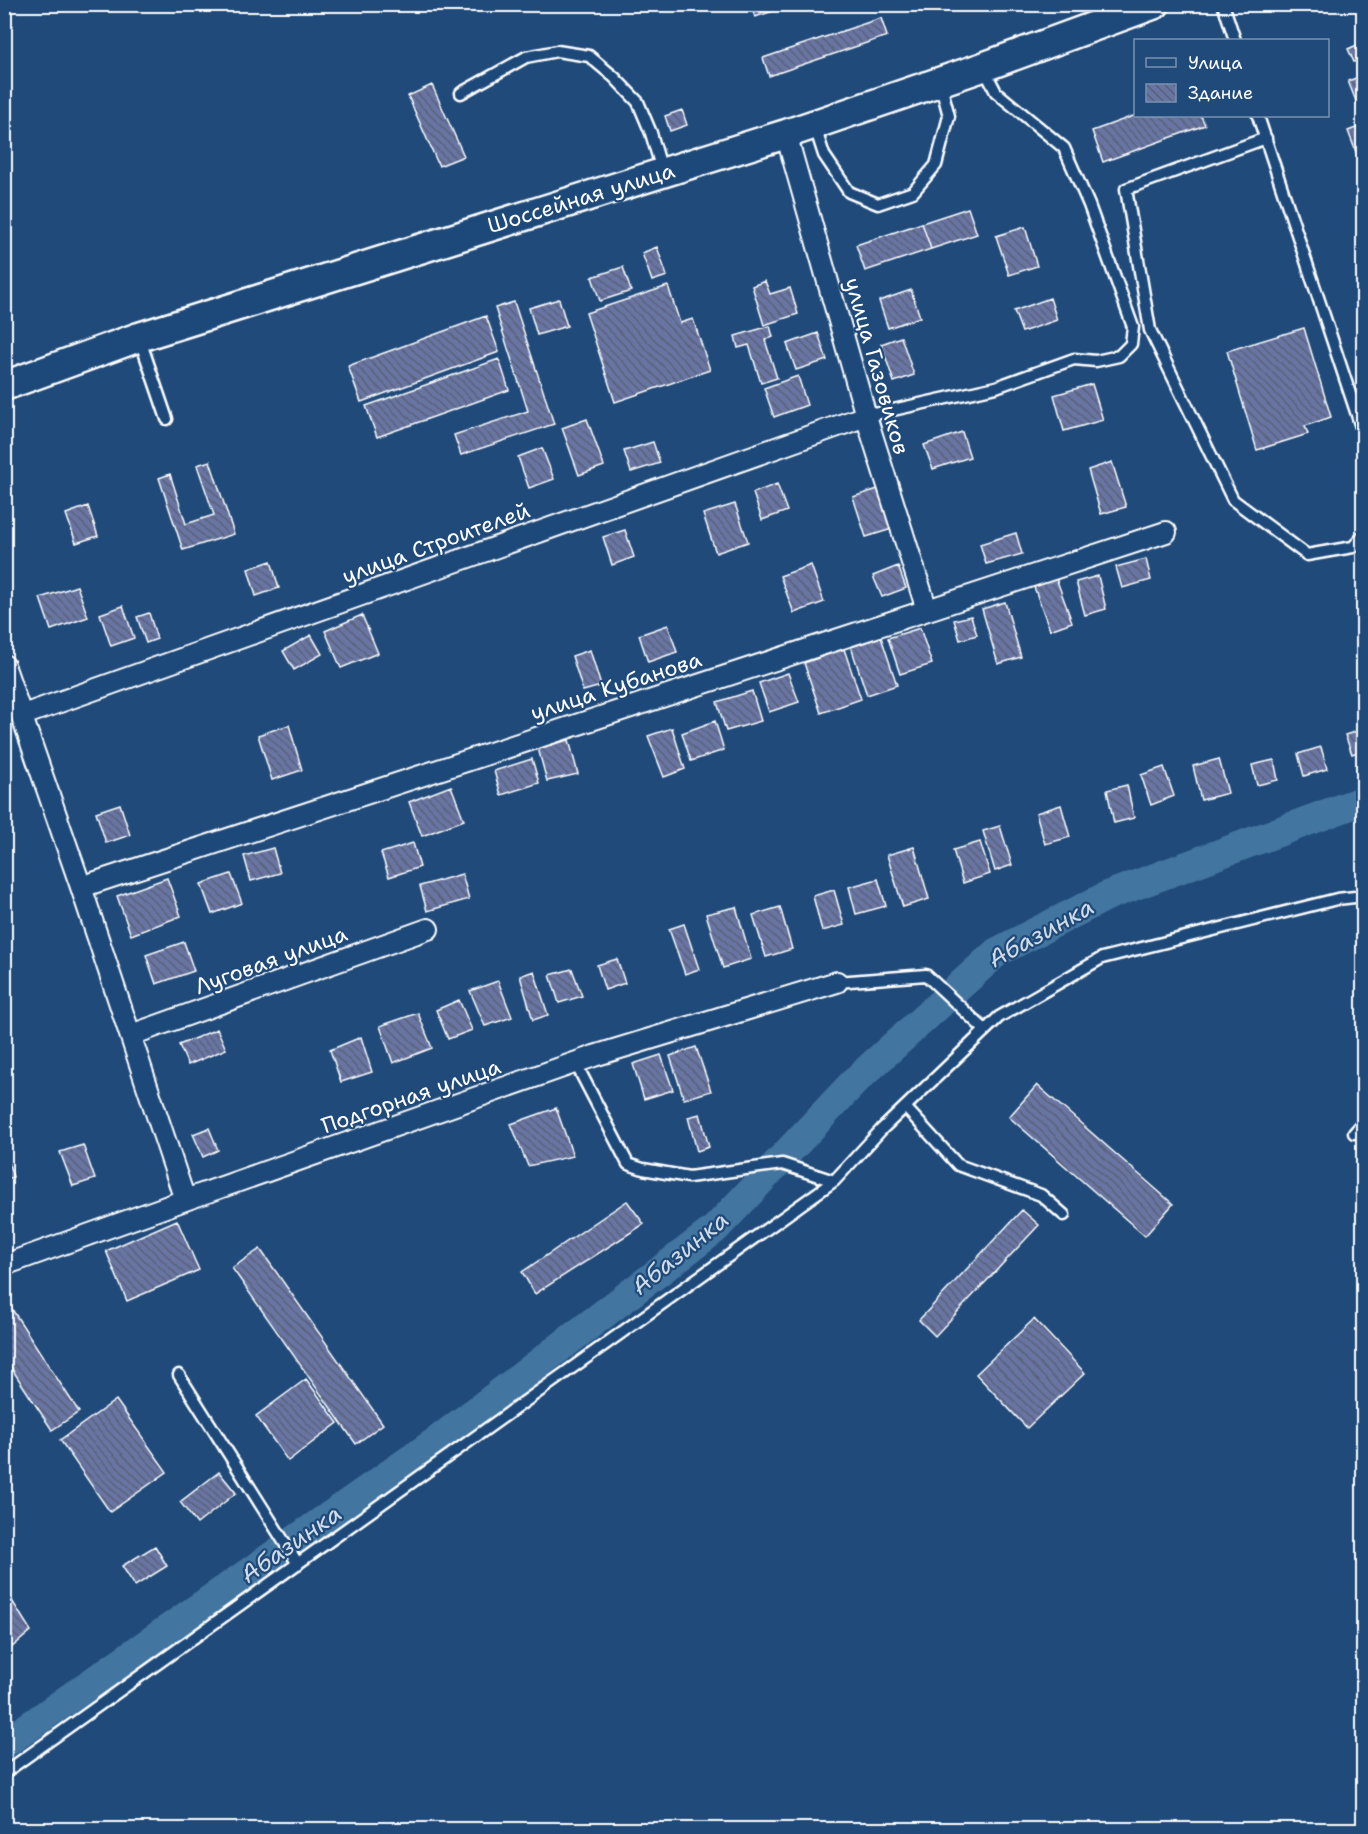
<svg xmlns="http://www.w3.org/2000/svg" width="1368" height="1834" viewBox="0 0 1368 1834" font-family="'Shantell Sans',sans-serif">
<style>
.lines{fill:none;stroke-linecap:round;stroke-linejoin:round}
.river{stroke:#43749f;stroke-width:30}
.building{fill:url(#building-back-hatch);stroke:#fff;stroke-width:1.5}
.lane-casing{stroke:#fff;stroke-width:15}
.street-casing{stroke:#fff;stroke-width:24}
.secondary-casing{stroke:#fff;stroke-width:33}
.lane{stroke:#1f4a7a;stroke-width:10}
.street{stroke:#1f4a7a;stroke-width:20}
.secondary{stroke:#1f4a7a;stroke-width:28}
.labels{text-anchor:middle;dominant-baseline:central;stroke-width:4.5;stroke-linejoin:round;paint-order:stroke}
.street-label{font-size:22px;fill:#fff;stroke:#1f4a7a}
.water-label{font-size:24px;font-style:italic;fill:#d0dce7;stroke:#1f4a7a}
</style>
<defs>
<pattern id="building-back-hatch" width="6" height="6" patternUnits="userSpaceOnUse" patternTransform="scale(1.5)"><rect width="6" height="6" fill="#6775a3"/><path d="M-1 5l2 2M0 0l6 6M5-1l2 2" fill="none" stroke="#5a6078"/></pattern>
</defs>
<rect width="100%" height="100%" fill="#1f4a7a"/>
<filter id="ink" filterUnits="userSpaceOnUse"><feTurbulence type="fractalNoise" baseFrequency=".0167" numOctaves="2"/><feDisplacementMap in="SourceGraphic" scale="12" xChannelSelector="R" yChannelSelector="G"/><feConvolveMatrix kernelMatrix="1 2 1 2 8 2 1 2 1" color-interpolation-filters="sRGB"/></filter>
<g filter="url(#ink)">
<g class="lines">
<path class="river" d="M4,1744L437,1441L715,1229L856,1080L997,952L1109,895L1364,800"/>
</g>
<path class="building" d="M734,4H795L755,17L751,6L735,10Z
M881,18L887,36L769,76L763,58Z
M1364,42V58L1354,62L1348,49Z
M1364,75V121L1348,81Z
M432,85L464,156L439,166L408,96Z
M682,110L687,125L670,131L665,116Z
M1136,115L1201,116L1205,125L1103,162L1092,131Z
M1364,125V173L1348,131Z
M968,208L977,234L931,249L922,223Z
M922,223L931,249L865,271L856,245Z
M1025,227L1037,266L1009,275L996,236Z
M657,247L667,276L652,281L642,253Z
M623,267L631,291L600,301L592,277Z
M765,281L770,294L790,288L798,314L764,325L752,286Z
M668,286L680,323L693,319L710,370L615,402L586,313Z
M911,290L920,317L888,328L879,301Z
M1050,298L1057,320L1022,332L1014,311Z
M559,299L567,326L537,335L529,308Z
M514,302L554,424L461,455L454,435L528,411L495,308Z
M486,316L499,352L361,402L348,366Z
M770,326L773,337L765,340L777,378L761,383L749,345L738,348L735,336Z
M1304,328L1331,417L1305,426L1308,434L1257,450L1227,351Z
M818,333L827,360L796,370L787,344Z
M901,337L914,375L894,382L881,344Z
M499,359L509,390L377,437L366,406Z
M798,376L807,405L774,417L764,388Z
M1092,384L1103,420L1064,431L1054,395Z
M587,419L604,466L579,475L562,428Z
M962,432L970,457L933,469L924,445Z
M653,442L660,463L631,472L624,451Z
M542,448L554,479L529,488L518,457Z
M210,461L234,534L183,550L159,478L170,474L186,524L214,515L197,465Z
M1112,462L1126,507L1101,514L1088,470Z
M777,484L787,511L762,520L753,493Z
M878,489L892,529L866,537L853,497Z
M735,504L748,542L716,553L703,514Z
M88,506L98,536L76,543L66,514Z
M625,530L634,557L612,565L603,537Z
M1016,533L1022,554L986,564L980,544Z
M1146,559L1151,580L1122,588L1116,567Z
M271,561L279,588L256,596L248,569Z
M811,565L824,602L794,613L780,576Z
M898,566L906,588L882,597L873,576Z
M1098,576L1106,609L1085,615L1076,582Z
M1056,578L1072,622L1050,630L1034,587Z
M77,586L88,617L51,630L40,598Z
M1005,602L1021,657L998,664L982,609Z
M123,606L134,638L111,646L100,614Z
M149,613L157,639L146,643L137,617Z
M362,615L378,653L341,668L325,631Z
M971,616L977,635L960,640L954,620Z
M668,625L677,652L648,662L639,635Z
M920,628L932,664L900,674L888,638Z
M311,635L322,654L294,670L283,651Z
M881,637L897,685L867,695L851,647Z
M844,649L861,699L821,713L804,663Z
M590,650L601,686L583,691L572,656Z
M788,673L799,702L769,712L759,683Z
M752,691L761,721L726,731L717,702Z
M715,721L724,750L691,761L682,733Z
M289,725L302,770L272,780L258,735Z
M672,728L685,769L664,777L648,736Z
M1364,729V750L1352,754L1345,735Z
M569,740L578,774L547,781L538,748Z
M1321,747L1327,769L1304,776L1298,754Z
M532,759L539,783L501,795L494,771Z
M1219,759L1228,793L1201,800L1193,766Z
M1274,760L1278,780L1257,785L1252,765Z
M1164,767L1174,796L1151,805L1141,775Z
M1127,785L1134,818L1114,823L1107,790Z
M451,786L464,820L422,836L409,802Z
M120,804L130,835L106,843L96,812Z
M1061,805L1070,837L1045,844L1036,813Z
M1000,826L1012,865L995,871L983,831Z
M980,842L990,874L963,883L953,850Z
M413,843L420,867L389,877L381,853Z
M914,847L929,899L903,907L887,855Z
M273,848L280,873L251,881L244,856Z
M231,874L242,903L212,914L201,884Z
M462,874L469,899L427,911L420,886Z
M167,878L181,916L131,935L117,896Z
M878,879L886,906L856,914L849,887Z
M834,890L844,925L822,931L813,896Z
M736,907L751,959L723,968L706,914Z
M780,907L792,949L766,957L753,915Z
M684,924L699,969L685,974L669,929Z
M184,942L194,971L156,984L146,955Z
M617,959L625,983L605,990L597,965Z
M572,969L582,996L559,1003L550,975Z
M534,971L548,1015L533,1020L520,976Z
M498,981L512,1017L485,1026L470,991Z
M459,1000L472,1030L448,1039L436,1010Z
M418,1013L432,1048L393,1063L380,1026Z
M217,1029L226,1049L188,1065L179,1045Z
M361,1037L372,1072L341,1082L330,1050Z
M696,1047L711,1091L684,1099L670,1056Z
M661,1055L673,1090L644,1099L633,1064Z
M1037,1085L1173,1204L1145,1236L1009,1117Z
M556,1108L573,1156L528,1166L511,1124Z
M700,1114L709,1147L697,1151L688,1117Z
M209,1128L218,1150L203,1157L193,1134Z
M83,1145L95,1179L73,1186L60,1152Z
M8,1161L13,1177L4,1180V1162Z
M627,1201L644,1224L535,1294L522,1272Z
M1022,1210L1039,1225L935,1336L919,1320Z
M177,1220L199,1270L127,1301L106,1251Z
M260,1249L383,1424L356,1444L232,1268Z
M4,1297L79,1412L52,1430L4,1357Z
M1034,1319L1085,1373L1027,1428L976,1374Z
M306,1379L338,1423L288,1461L256,1416Z
M116,1400L167,1472L110,1512L60,1440Z
M219,1472L236,1493L197,1524L180,1502Z
M155,1546L167,1566L135,1586L122,1566Z
M4,1588L31,1631L4,1654Z"/>
<g class="lines">
<g class="lane-casing">
<path id="lane" d="M1223,4L1235,40
M461,93L526,57L557,51L589,56L614,77L638,102L651,133L661,167
M1258,116L1364,436
M814,124L824,155L849,192L878,204L913,192L936,165L949,116L940,82
M1266,138L1126,189L1150,330L1233,500L1307,555L1353,547L1364,535
M139,337L167,419
M866,416L996,387L1074,359L1096,361L1119,356L1131,344L1133,327L1089,205L1064,148L996,92L983,67
M837,982L926,975L985,1030
M576,1064L628,1164L643,1169L689,1177L782,1164L834,1181L882,1129L999,1017L1102,958L1337,899L1364,896
M905,1107L958,1165L1041,1195L1064,1215
M1354,1133L1364,1122
M179,1375L298,1564
M4,1773L834,1181"/>
</g>
<g class="street-casing">
<path id="street" d="M786,134L866,416L927,610
M4,665L81,887L185,1200
M23,715L866,416
M81,887L1166,532
M131,1035L428,929
M4,1265L185,1200L594,1056L837,982"/>
</g>
<g class="secondary-casing">
<path id="secondary" d="M4,386L139,337L786,134L983,67L1155,4"/>
</g>
<use href="#lane" class="lane"/>
<use href="#street" class="street"/>
<use href="#secondary" class="secondary"/>
</g>
</g>
<g class="labels">
<g class="street-label">
<text transform="translate(581 198) rotate(-17)">Шоссейная улица</text>
<text transform="translate(877 366) rotate(74)">улица Газовиков</text>
<text transform="translate(436 543) rotate(-20)">улица Строителей</text>
<text transform="translate(616 686) rotate(-18)">улица Кубанова</text>
<text transform="translate(271 960) rotate(-20)">Луговая улица</text>
<text transform="translate(411 1096) rotate(-19)">Подгорная улица</text>
</g>
<g class="water-label">
<text transform="translate(1041 933) rotate(-29)">Абазинка</text>
<text transform="translate(680 1253) rotate(-39)">Абазинка</text>
<text transform="translate(291 1544) rotate(-35)">Абазинка</text>
</g>
</g>
<rect width="1368" height="1834" fill="none" stroke="#1f4a7a" stroke-width="24"/>
<rect x="12" y="12" width="1344" height="1810" fill="none" stroke="#fff" stroke-width="2" filter="url(#ink)"/>
<rect x="1134" y="39" width="195" height="78" fill="#1f4a7a" stroke="#7992af" stroke-width="1.5"/>
<rect x="1146" y="58" width="30" height="9" fill="#1f4a7a" stroke="#7992af" stroke-width="1.5"/>
<text x="1188" y="69" font-size="18" fill="#ffffff">Улица</text>
<rect x="1146" y="84" width="30" height="18" fill="url(#building-back-hatch)" stroke="#7992af" stroke-width="1.5"/>
<text x="1188" y="99" font-size="18" fill="#ffffff">Здание</text>
</svg>
